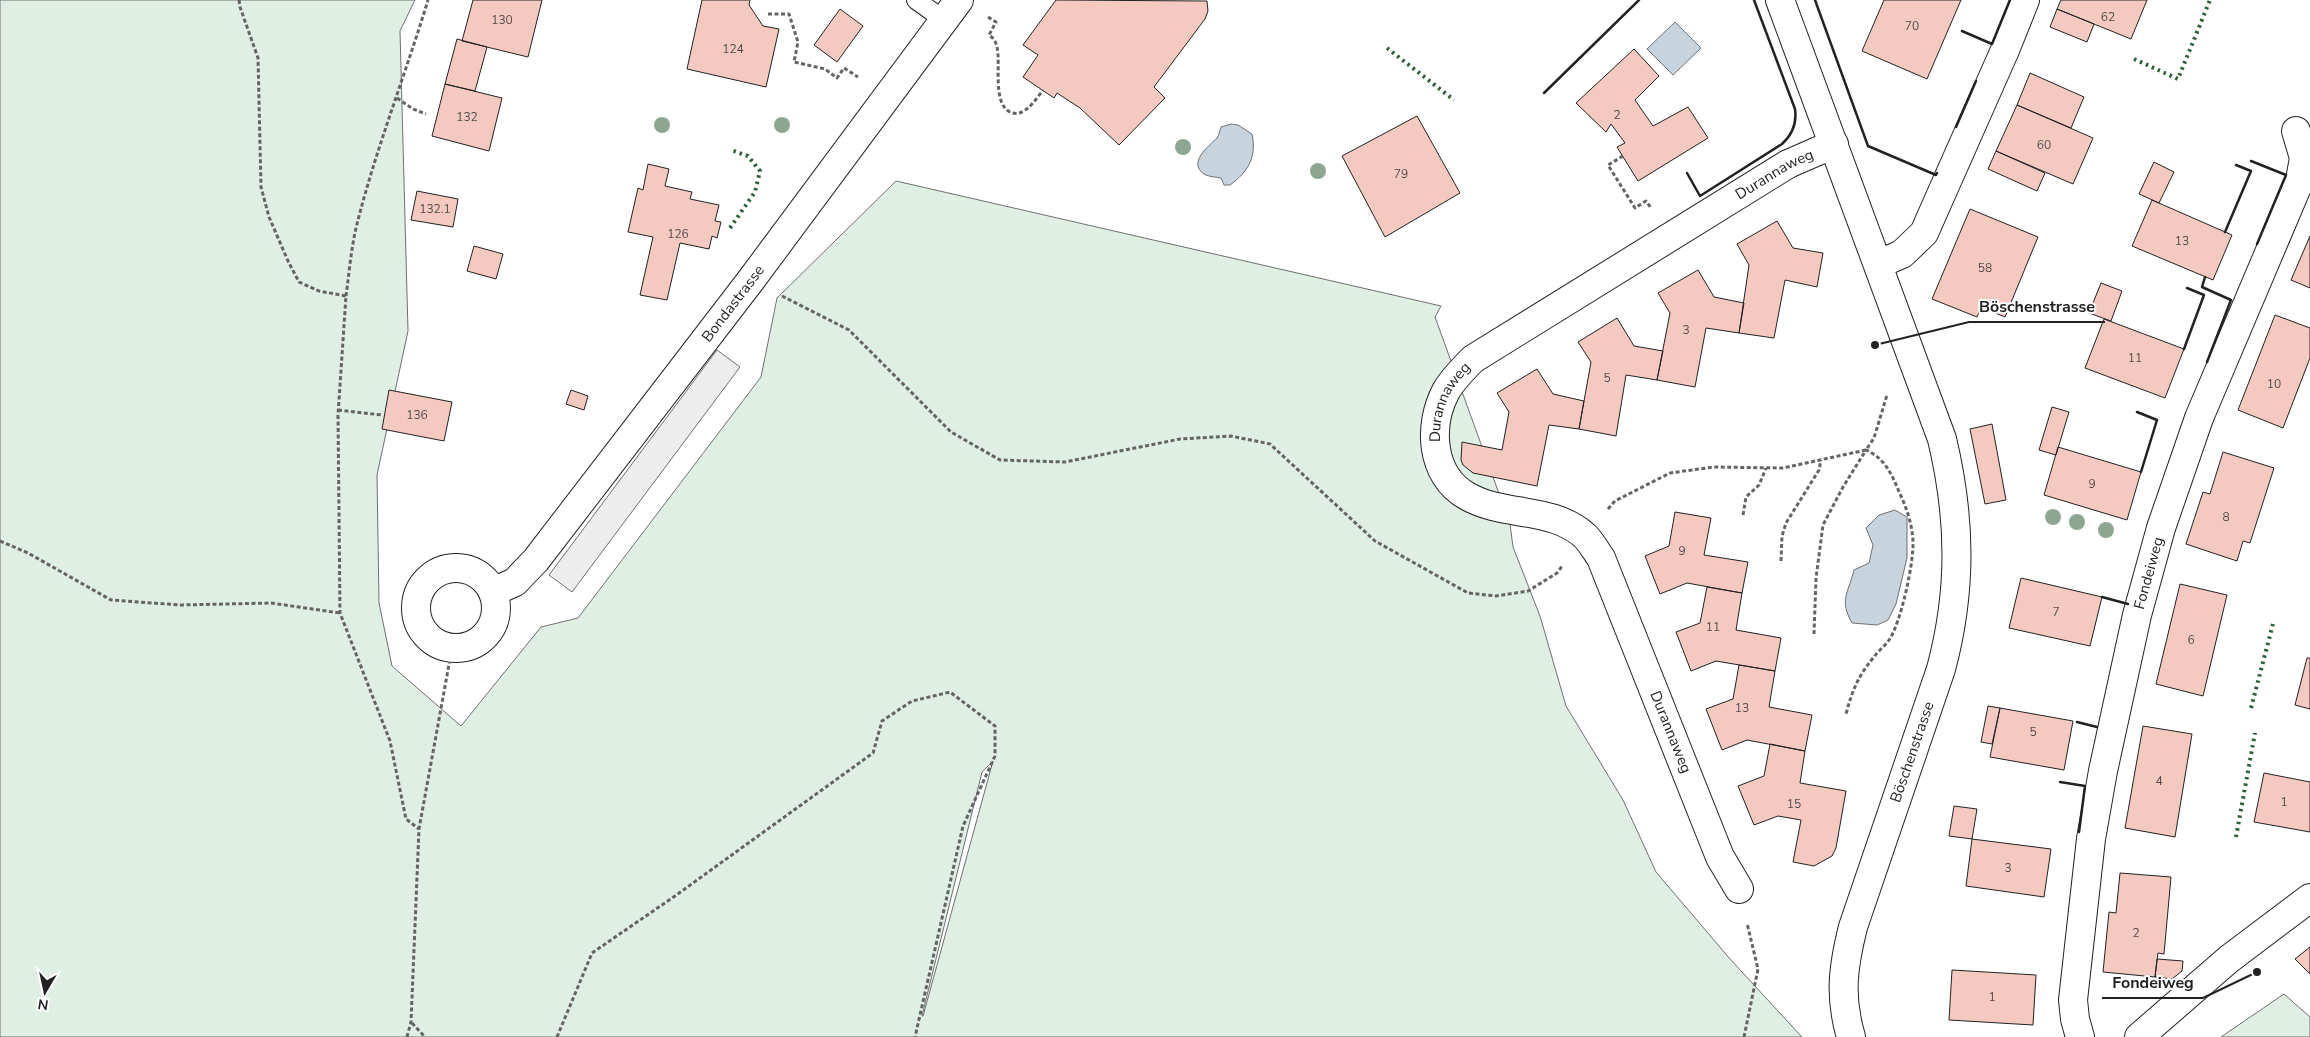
<svg xmlns="http://www.w3.org/2000/svg" width="2310" height="1037" viewBox="0 0 2310 1037" font-family="'Nunito Sans',sans-serif">
<style>
.green{fill:#e0efe3;stroke:#6f6f6f;fill-rule:evenodd}
.parking{fill:#ededed;stroke:#6f6f6f}
.water{fill:#c7d3dd;stroke:#6f6f6f}
.building{fill:#f3c9c0;stroke:#222}
.lines{fill:none;stroke-linecap:round;stroke-linejoin:round}
.service-casing{stroke:#222;stroke-width:20}
.minor-casing{stroke:#222;stroke-width:30}
.path{stroke:#646464;stroke-width:3;stroke-dasharray:4 2.5;stroke-linecap:butt}
.service{stroke:#fff;stroke-width:18}
.minor{stroke:#fff;stroke-width:28}
.hedge{stroke:#2f5e38;stroke-width:4;stroke-dasharray:2.5 4;stroke-linecap:butt}
.wall{stroke:#222;stroke-width:2.5}
.tree{fill:#8da692}
.labels{text-anchor:middle;dominant-baseline:central;stroke-width:4;stroke-linejoin:round;paint-order:stroke}
.number-label{font-size:12px;fill:#564c4a}
.street-label{font-size:15px;fill:#222;stroke:#fff}
.leader{fill:none;stroke:#222;stroke-width:2}
.callout-dot{fill:#222;stroke:#fff;stroke-width:2}
.callout-label{font-size:16px;text-anchor:middle;font-weight:bold;fill:#222;stroke:#fff;stroke-width:4;stroke-linejoin:round;paint-order:stroke}
</style>
<rect width="100%" height="100%" fill="#fff"/>
<path class="green" d="M0,0H415L400,31L408,331L377,475L379,603L392,666L461,726L541,627L578,618L761,377L777,298L896,181L1441,306L1435,317L1510,524L1513,547L1540,616L1566,706L1623,800L1656,872L1730,959L1802,1037H0ZM993,761L923,1016H922L982,772Z
M2284,994L2310,1017V1037H2221Z"/>
<path class="parking" d="M717,350L740,367L572,592L549,575Z"/>
<path class="water" d="M1675,22L1701,48L1673,75L1647,49Z
M1231,124L1238,125L1252,134C1257,157 1248,172 1230,185H1224L1221,178C1217,177 1210,177 1206,175C1185,164 1210,145 1217,138C1219,135 1220,130 1221,127Z
M1895,510L1907,517V558L1896,604L1888,620L1877,625L1852,623C1839,600 1848,594 1854,570L1869,563L1873,545L1866,528L1879,515Z"/>
<path class="building" d="M473,0H542L528,57L462,41Z
M702,0H750L749,5L763,26L779,29L766,87L687,69Z
M1056,0L1207,1L1208,11L1205,19L1154,87L1165,98L1119,145L1080,108L1057,93L1054,98L1023,77L1038,55L1023,45Z
M1884,0H1961L1927,79L1862,51Z
M2061,0H2147L2131,39L2057,9Z
M840,9L863,26L837,62L814,45Z
M2057,9L2094,24L2087,42L2050,27Z
M457,39L487,47L475,91L445,84Z
M1634,49L1659,76L1635,100L1653,126L1688,107L1708,138L1638,181L1617,147L1625,143L1611,124L1606,132L1576,103Z
M2030,73L2084,97L2071,128L2017,105Z
M445,84L502,98L489,151L432,136Z
M2017,105L2093,138L2073,184L1996,151Z
M1417,116L1460,193L1385,237L1342,156Z
M1996,151L2045,173L2037,191L1988,169Z
M2154,162L2174,172L2159,203L2139,194Z
M648,164L669,169L665,186L692,192L690,199L719,205L715,221L721,222L717,238L712,236L709,249L680,243L667,300L640,295L653,237L628,232L638,188L643,190Z
M417,191L458,199L453,227L411,220Z
M2152,200L2232,235L2213,280L2132,246Z
M1970,209L2038,237L2005,317L1981,307L1977,317L1932,299Z
M1777,221L1793,248L1823,253L1817,287L1785,280L1774,338L1739,333L1749,265L1737,244Z
M2310,236V288L2291,280Z
M474,246L503,254L496,279L467,271Z
M1698,270L1714,297L1744,303L1739,333L1706,328L1695,387L1657,380L1670,313L1658,293Z
M2101,283L2122,291L2111,321L2089,313Z
M2275,315L2310,328V358L2283,428L2238,410Z
M1617,318L1634,346L1663,351L1657,380L1626,375L1616,436L1579,429L1591,362L1578,342Z
M2104,319L2184,349L2165,398L2085,368Z
M1537,369L1553,394L1584,401L1579,429L1549,425L1537,486L1473,473L1463,465L1461,460L1462,442L1502,450L1509,412L1497,393Z
M389,390L452,402L444,441L382,429Z
M571,390L588,396L584,410L566,404Z
M2052,407L2069,412L2056,455L2039,450Z
M1992,424L2006,500L1985,504L1970,429Z
M2058,447L2141,472L2127,520L2044,495Z
M2223,452L2274,468L2250,543L2243,541L2237,561L2186,544L2203,492L2210,494Z
M1675,512L1711,518L1704,555L1748,562L1742,593L1687,583L1660,594L1645,556L1669,546Z
M2021,578L2102,597L2090,646L2009,628Z
M2180,584L2227,595L2203,696L2156,684Z
M1707,587L1742,593L1736,630L1781,638L1775,671L1716,661L1691,671L1676,632L1700,623Z
M2307,658H2310V709L2295,705Z
M1739,665L1775,671L1769,707L1812,715L1805,751L1747,740L1722,750L1706,709L1733,699Z
M1988,706L2000,708L1992,744L1981,742Z
M2000,708L2073,721L2064,770L1990,757Z
M2143,726L2192,734L2175,837L2125,828Z
M1770,744L1805,751L1800,783L1846,791L1836,848L1832,856L1814,866L1793,862L1801,820L1778,816L1754,825L1738,786L1764,776Z
M2264,773L2310,782V832L2254,822Z
M1954,806L1977,809L1972,839L1949,836Z
M1972,839L2051,849L2044,897L1966,886Z
M2120,873L2171,877L2164,954L2158,953L2155,977L2103,972L2109,912L2116,913Z
M2310,947V974L2295,959Z
M2157,959L2183,961L2182,971L2172,979L2155,977Z
M1952,970L2036,975L2033,1025L1949,1020Z"/>
<g class="lines">
<g class="service-casing">
<path id="service" d="M916,0L944,20"/>
</g>
<g class="minor-casing">
<g id="minor">
<path d="M1780,0L1942,439C1961,519 1962,590 1941,669L1853,927C1843,967 1839,996 1851,1037"/>
<path d="M1879,264L1902,254L1924,233L2005,50L2025,0"/>
<circle cx="456" cy="608" r="40"/>
<path id="s1" d="M493,592L515,582L536,560L751,280L959,0"/>
<path id="s2" d="M1739,889L1720,857L1601,558C1596,551 1591,542 1585,536C1552,506 1503,517 1467,496C1430,475 1428,425 1446,391C1453,379 1463,369 1473,359L1788,164L1834,144"/>
<path id="s3" d="M2080,1037L2075,1019L2073,1000L2091,839L2103,771L2137,615L2161,528L2199,418L2300,180L2304,158L2296,131"/>
<path d="M2139,1037L2229,959L2310,898"/>
</g>
</g>
<path class="path" d="M239,0L240,7L258,58L261,187L269,217L288,261L299,282L319,291L346,296L338,415L340,613L390,741L406,819L419,829
M768,14H789L798,42L794,62L825,69L837,78L844,68L858,77
M988,17L996,22L989,35C993,37 996,42 997,47C1001,64 992,103 1010,112C1024,119 1036,99 1043,90
M397,98L413,109L426,114
M1623,156L1608,165L1635,208L1646,201L1651,208
M346,296C349,274 351,250 356,228C375,151 405,76 428,0
M782,296L849,330L951,432L1000,460L1065,462L1180,439L1231,436L1270,444L1375,541L1468,593L1496,596L1528,591L1557,573L1563,565
M338,410L382,415
M1608,509L1615,501L1670,473L1714,467L1783,468L1866,450L1874,438L1887,395
M1743,515L1746,497L1759,485L1766,468
M0,541L28,553L111,600L180,605L271,603L340,613
M1781,561L1782,536L1786,523L1819,470L1821,460
M1814,634L1816,578L1823,525L1843,487L1866,450C1886,459 1892,475 1900,494C1907,509 1912,524 1913,541C1914,562 1901,623 1889,640C1885,646 1878,651 1874,657C1858,676 1852,691 1846,714
M412,1023L425,1037
M407,1037L411,1022L419,829L452,648
M557,1037L592,953L675,896L873,753L882,721L912,701L950,692L995,726V756L963,826L915,1037
M1744,1037L1758,969L1747,923"/>
<use href="#service" class="service"/>
<use href="#minor" class="minor"/>
<path class="hedge" d="M1387,48L1454,100
M2134,59L2178,79L2210,0
M730,228L755,192L760,171L748,156L731,150
M2251,708L2273,624
M2236,837L2255,733"/>
<path class="wall" d="M1815,0L1868,146L1936,175L1937,173
M1962,31L1992,44L2010,0
M1544,93L1639,0
M1956,127L1976,81
M2251,161L2286,175L2257,244
M1687,173L1700,196L1782,144C1793,134 1797,123 1795,109L1754,0
M2225,232L2251,171L2236,165
M2205,277L2202,287L2231,300L2207,362
M2184,349L2204,295L2187,288
M2137,412L2157,420L2141,472
M2102,597L2128,604
M2077,722L2097,727
M2060,782L2085,786L2079,832"/>
</g>
<g class="tree">
<circle cx="662" cy="125" r="8"/>
<circle cx="782" cy="125" r="8"/>
<circle cx="1183" cy="147" r="8"/>
<circle cx="1318" cy="171" r="8"/>
<circle cx="2053" cy="517" r="8"/>
<circle cx="2077" cy="522" r="8"/>
<circle cx="2106" cy="530" r="8"/>
</g>
<g class="labels">
<g class="number-label">
<text x="2108" y="17">62</text>
<text x="502" y="20">130</text>
<text x="1912" y="26">70</text>
<text x="733" y="49">124</text>
<text x="1617" y="115">2</text>
<text x="467" y="117">132</text>
<text x="2044" y="145">60</text>
<text x="1401" y="174">79</text>
<text x="435" y="209">132.1</text>
<text x="678" y="234">126</text>
<text x="2182" y="241">13</text>
<text x="1985" y="268">58</text>
<text x="1686" y="330">3</text>
<text x="2135" y="358">11</text>
<text x="1607" y="378">5</text>
<text x="2274" y="384">10</text>
<text x="417" y="415">136</text>
<text x="2092" y="484">9</text>
<text x="2226" y="517">8</text>
<text x="1682" y="551">9</text>
<text x="2056" y="612">7</text>
<text x="1713" y="627">11</text>
<text x="2191" y="640">6</text>
<text x="1742" y="708">13</text>
<text x="2033" y="732">5</text>
<text x="2159" y="781">4</text>
<text x="2284" y="802">1</text>
<text x="1794" y="804">15</text>
<text x="2008" y="868">3</text>
<text x="2136" y="933">2</text>
<text x="1992" y="997">1</text>
</g>
<g class="street-label">
<text stroke="none"><textPath href="#s2" startOffset="1026">Durannaweg</textPath></text>
<text stroke="none"><textPath href="#s1" startOffset="378">Bondastrasse</textPath></text>
<text stroke="none"><textPath href="#s2" startOffset="621">Durannaweg</textPath></text>
<text stroke="none"><textPath href="#s3" startOffset="472">Fondeiweg</textPath></text>
<text transform="translate(1671 732) rotate(68)">Durannaweg</text>
<text transform="translate(1912 752) rotate(-71)">Böschenstrasse</text>
</g>
</g>
<path class="leader" d="M1875 345L1969 322H2105M2257 972L2203 998H2102"/>
<g class="callout-dot">
<circle cx="1875" cy="345" r="5"/>
<circle cx="2257" cy="972" r="5"/>
</g>
<g class="callout-label">
<text x="2037" y="312">Böschenstrasse</text>
<text x="2153" y="988">Fondeiweg</text>
</g>
<g transform="translate(45 992) rotate(189)" stroke="#ffffff" stroke-width="4" paint-order="stroke">
<path d="M0-4L9 19L0 12L-9 19Z" fill="#222222"/>
<text y="-8" font-size="14" font-weight="bold" text-anchor="middle" fill="#222222">N</text>
</g>
</svg>
